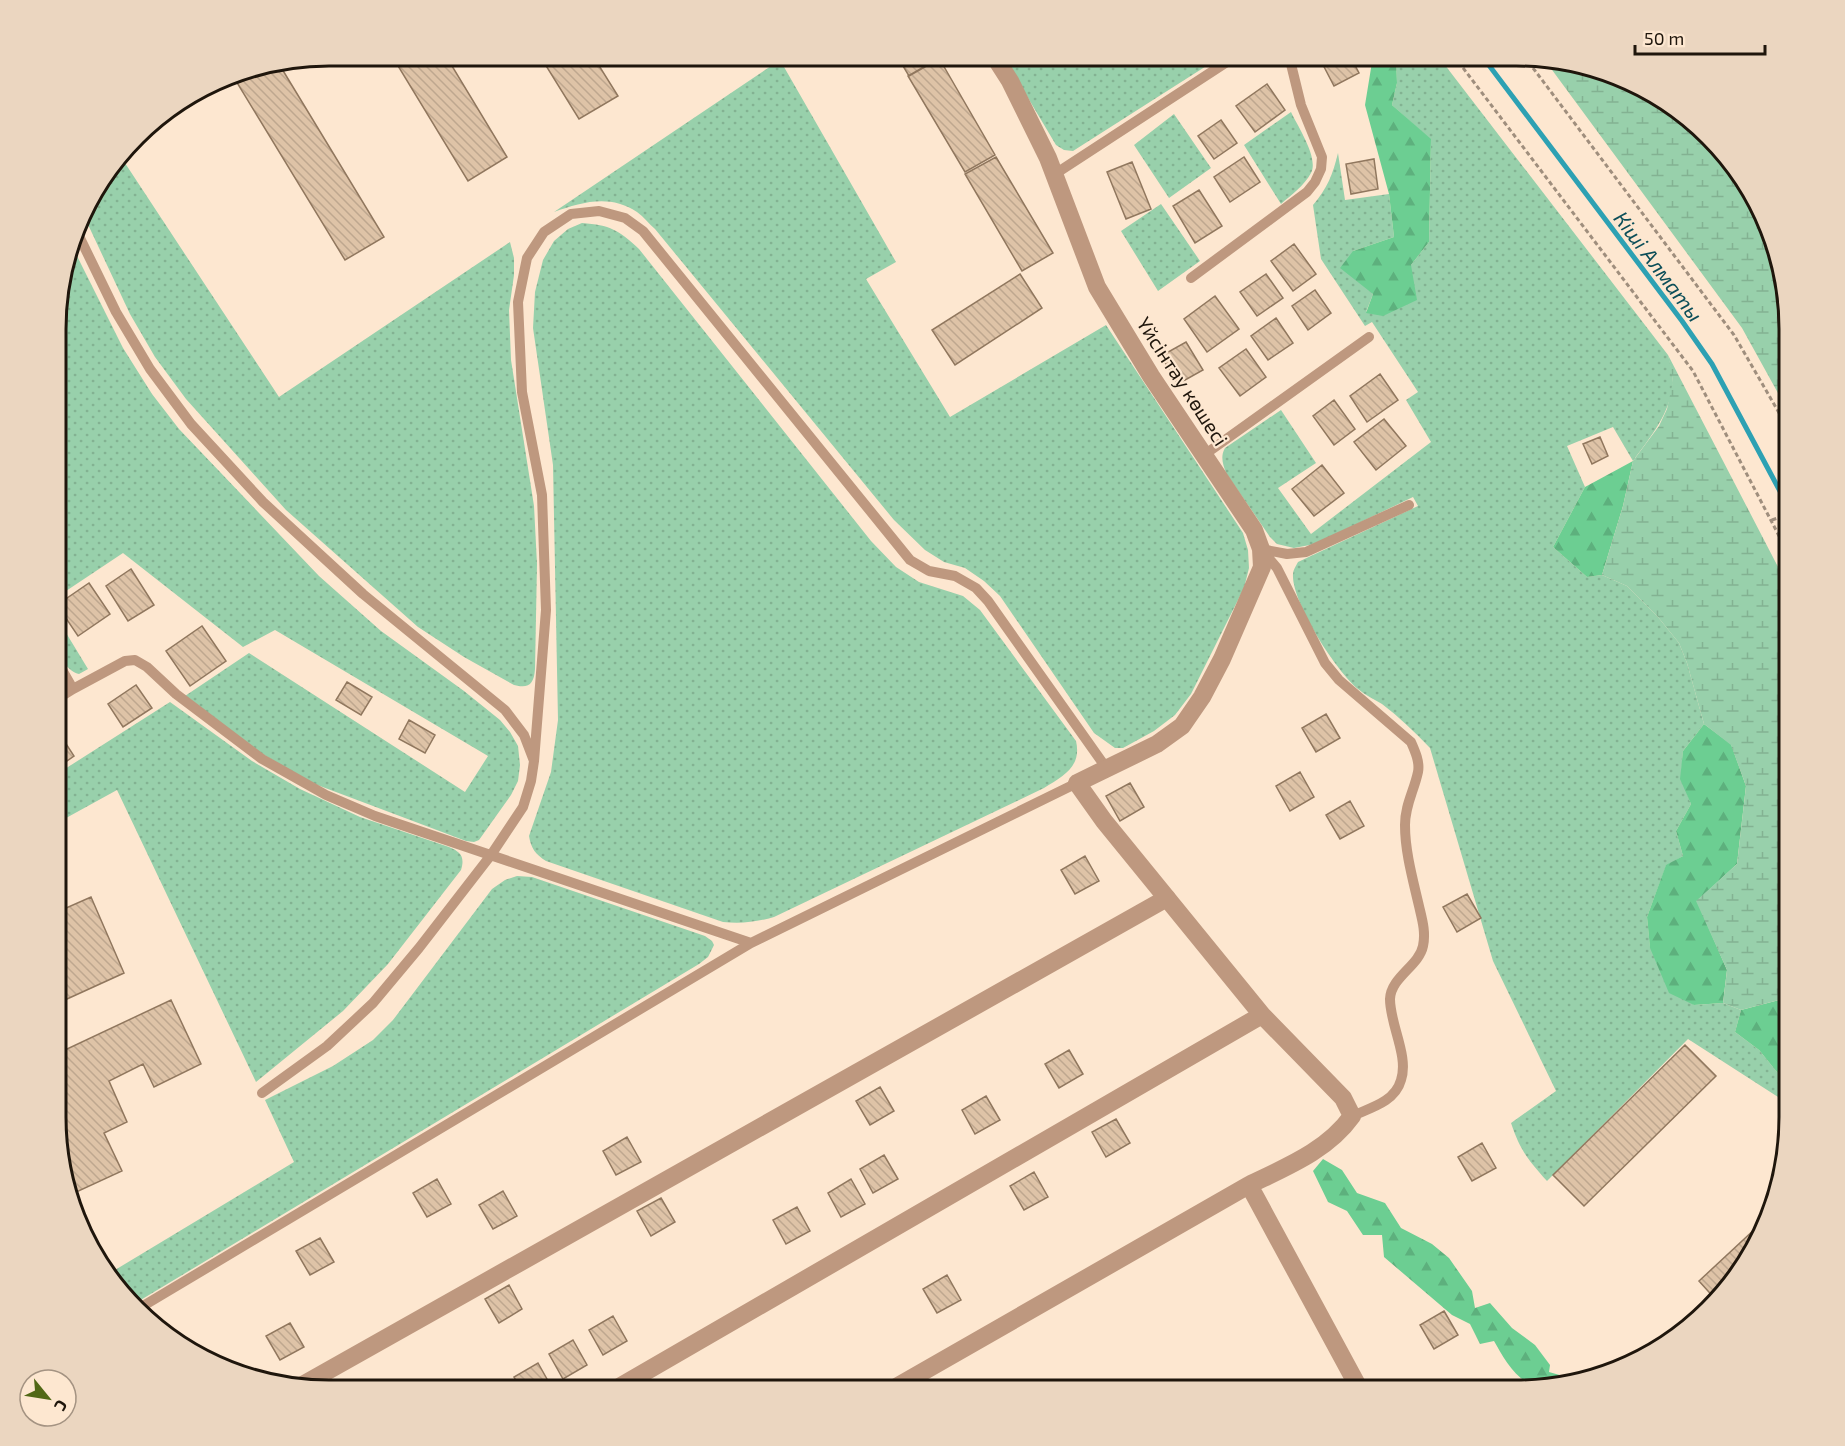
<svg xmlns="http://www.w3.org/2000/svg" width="1845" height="1446" viewBox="0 0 1845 1446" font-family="'Exo 2',sans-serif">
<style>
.grass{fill:url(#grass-dots)}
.forest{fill:url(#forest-firs)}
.wetland{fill:url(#wetland-marsh)}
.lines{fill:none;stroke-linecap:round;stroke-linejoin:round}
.stream{stroke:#2da1b3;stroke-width:5}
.building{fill:url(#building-back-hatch);stroke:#90775e;stroke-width:1.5}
.path{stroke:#9f8e7d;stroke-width:3;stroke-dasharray:4.5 3;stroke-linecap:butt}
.lane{stroke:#be987f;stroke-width:10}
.street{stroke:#be987f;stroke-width:18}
.labels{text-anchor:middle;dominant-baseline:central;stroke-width:4.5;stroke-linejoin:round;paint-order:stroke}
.street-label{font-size:20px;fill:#1f160c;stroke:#fde7d0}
.water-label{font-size:21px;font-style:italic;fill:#0c4e58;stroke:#fde7d0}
.rim{fill:none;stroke:#1f160c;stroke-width:3}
</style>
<defs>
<pattern id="grass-dots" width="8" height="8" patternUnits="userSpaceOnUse" patternTransform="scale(1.5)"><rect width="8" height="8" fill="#98d0ab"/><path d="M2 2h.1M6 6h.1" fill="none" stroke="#83b292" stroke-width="1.8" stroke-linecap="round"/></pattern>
<pattern id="forest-firs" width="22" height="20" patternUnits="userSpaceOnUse" patternTransform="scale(1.5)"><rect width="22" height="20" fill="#6cce92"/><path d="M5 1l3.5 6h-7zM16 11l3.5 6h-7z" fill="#5db07d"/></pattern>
<pattern id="wetland-marsh" width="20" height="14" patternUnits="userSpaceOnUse" patternTransform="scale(1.5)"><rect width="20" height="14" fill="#98d0ab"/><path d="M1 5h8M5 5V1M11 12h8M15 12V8" fill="none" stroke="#83b292"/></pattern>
<pattern id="building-back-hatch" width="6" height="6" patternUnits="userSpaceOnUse" patternTransform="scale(1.5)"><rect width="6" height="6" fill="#dec3a7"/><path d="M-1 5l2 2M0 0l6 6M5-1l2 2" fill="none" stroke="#bea78f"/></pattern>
</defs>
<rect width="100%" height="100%" fill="#fde7d0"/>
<path class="grass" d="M1003,56H1222L1073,151L1064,150L1056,145Z
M1396,56H1438L1668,355C1670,363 1673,374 1673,383C1670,414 1651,436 1633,461L1613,427L1567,446L1585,487L1553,547L1587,577L1602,575L1627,586L1658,617L1679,643L1687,663L1704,724L1683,751L1681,778L1691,804L1676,831L1683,856L1666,866L1647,917L1650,947L1694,1005L1723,1003L1741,1010L1735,1032L1759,1050L1781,1077L1789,1104L1688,1039L1547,1181C1528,1160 1520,1150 1511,1123L1556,1091L1493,961L1430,748C1415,732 1399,717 1382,704C1374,699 1365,695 1358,689C1337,672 1291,602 1293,574C1293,570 1296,566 1298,562L1418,506L1413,497L1315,544L1294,548L1277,544L1270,537L1226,473C1223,464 1220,457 1225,448L1281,410L1316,463L1278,488L1311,534L1431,442L1406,400L1418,392L1372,322L1365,326L1321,259L1313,205C1327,189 1333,174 1338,153L1345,200L1389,194L1394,237L1353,251L1373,294L1366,312L1411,265L1429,242L1431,140L1392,105L1397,83Z
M780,60L896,262L866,279L950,417L1106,325L1243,533L1248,550L1249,568L1244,588L1191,694L1175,715L1154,731L1123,748H1115L1094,733L1000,596L984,581L965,568L944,562L925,550L894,520L655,229C649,224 644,217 637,212C610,194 582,202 554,212Z
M1291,112C1298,127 1319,158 1311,173C1304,186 1291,195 1281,204L1244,145Z
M1174,114L1211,168L1169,198L1134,145Z
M1702,132L1769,224L1775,254L1743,192Z
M121,157L279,397L510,242L514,258V275L509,310L511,360L534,506L537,564L535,669C534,684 529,689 514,685L464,657L418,627L286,510L186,399L155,357L130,314L84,216L92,192Z
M1161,204L1200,261L1158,291L1121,231Z
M582,223C610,225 619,230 639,249L871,541L896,567L919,582L963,596L980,610L1076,741C1082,767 1063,776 1044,788L774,917C757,922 741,924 723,922L546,861C535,854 531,848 529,836L551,772L558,720L553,465L533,328L535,292L543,260L554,241L568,229Z
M73,248L123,348L152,394L179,429L319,576L381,631L464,691L500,720L510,732L518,746L520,765L518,781L511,795L479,840L474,842L466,841L312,783L259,752L185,696L249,653L465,792L488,756L275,630L243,647L123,553L57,597L58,293Z
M57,618L88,669L79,674C69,672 59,658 57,648C55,639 57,627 57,618Z
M170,702L252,761L300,789L360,817L449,847C461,852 465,857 461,870L388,964L343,1011L256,1082L117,790L57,823V774Z
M517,876L532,877L705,936L712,941L714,945L708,957L699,964L134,1304L110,1273L294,1162L265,1100L333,1066L373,1040L393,1020L492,889L505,880Z"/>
<path class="forest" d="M1373,56H1396L1397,83L1392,105L1431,139L1429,242L1411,265L1417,300L1383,316L1366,313L1373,294L1340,268L1353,251L1394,237L1389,194L1365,105Z
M1633,461L1623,506L1602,575L1587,577L1553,547L1585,487Z
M1704,724L1731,744L1746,786L1737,864L1697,901L1727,970L1723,1003L1694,1005L1669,993L1650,948L1647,917L1666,865L1683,856L1676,831L1691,804L1680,779L1683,751Z
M1779,1000L1789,1009V1104L1781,1077L1759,1050L1735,1032L1741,1010Z
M1323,1159L1342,1170L1357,1193L1385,1203L1401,1228L1432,1244L1449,1258L1472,1291L1475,1308L1490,1303L1512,1328L1535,1345L1550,1365L1549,1372L1563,1376L1565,1381C1557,1382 1549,1385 1541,1386C1519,1387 1503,1357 1494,1341L1480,1344L1470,1324L1452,1315L1384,1257L1382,1235H1363L1347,1211L1328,1202L1313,1171Z"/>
<path class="wetland" d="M1544,59L1621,76L1697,124L1702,132L1743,192L1775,254L1789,328V413L1742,328Z
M1668,355L1789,588V1009L1779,1000L1741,1010L1723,1003L1727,970L1696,901L1737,864L1746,786L1731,745L1704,724L1687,663L1679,643L1658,617L1627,586L1602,575L1623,506L1633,461L1659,426L1667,409L1673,381Z"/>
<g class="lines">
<path class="stream" d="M1482,56L1682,321L1712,364L1789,508"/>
</g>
<path class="building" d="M392,56H446L507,157L468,181Z
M540,56H593L618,96L579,119Z
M897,56H937L939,59L909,76Z
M1325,56H1350L1359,73L1334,86L1320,59Z
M939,58L995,155L965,172L908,76Z
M279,64L384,237L345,260L236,81L258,67Z
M1267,84L1285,110L1255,132L1236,106Z
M1221,120L1237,143L1214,159L1198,136Z
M996,157L1053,253L1022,271L965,174Z
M1244,157L1260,182L1230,202L1214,177Z
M1374,159L1378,189L1351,194L1346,164Z
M1132,162L1151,209L1126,219L1107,172Z
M1199,190L1222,226L1195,243L1173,206Z
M1294,244L1316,274L1293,291L1271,261Z
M1020,274L1042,308L955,365L932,330Z
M1266,274L1283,298L1257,316L1240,292Z
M1315,290L1331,313L1308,330L1292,306Z
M1215,296L1239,329L1207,352L1184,319Z
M1276,318L1293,343L1268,360L1251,336Z
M1186,342L1203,370L1178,384L1161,356Z
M1246,349L1266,377L1240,396L1219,368Z
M1380,374L1398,400L1367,422L1350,396Z
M1334,400L1355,429L1334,445L1313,416Z
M1384,419L1406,446L1376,470L1354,442Z
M1600,437L1608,456L1592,464L1583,444Z
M1322,465L1344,493L1314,516L1292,489Z
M131,569L154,605L128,621L106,586Z
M89,583L110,614L78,636L57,605Z
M202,626L226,661L190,686L166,651Z
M347,682L372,697L361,715L336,700Z
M136,685L152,708L123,727L108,704Z
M1326,714L1340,738L1316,752L1302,728Z
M409,720L435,735L425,753L399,739Z
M57,730L74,756L57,768Z
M1300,772L1314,797L1290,811L1276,786Z
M1130,783L1144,807L1120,821L1106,796Z
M1350,801L1364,826L1340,839L1326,815Z
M1085,856L1099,881L1075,894L1061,870Z
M1467,894L1481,918L1457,932L1443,907Z
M91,897L124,973L56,1004V970L64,966L57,948V912Z
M171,1000L201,1064L154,1087L143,1064L109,1081L127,1122L104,1133L122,1171L72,1194L56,1135V1032L65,1050Z
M1685,1045L1716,1076L1584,1206L1553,1175Z
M1069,1050L1083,1074L1059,1088L1045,1064Z
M880,1087L894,1111L870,1125L856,1101Z
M986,1096L1000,1120L975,1134L962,1110Z
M1116,1119L1130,1143L1106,1157L1092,1132Z
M627,1137L641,1162L616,1175L603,1151Z
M1482,1143L1496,1168L1472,1181L1458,1157Z
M884,1155L898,1179L873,1193L860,1169Z
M1034,1172L1048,1197L1024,1210L1010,1186Z
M437,1179L451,1204L427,1217L413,1193Z
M851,1179L865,1204L841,1217L828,1193Z
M503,1191L517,1216L493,1229L479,1205Z
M661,1198L675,1222L651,1236L637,1211Z
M797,1207L810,1231L786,1244L773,1220Z
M1770,1215L1769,1222L1722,1297L1717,1301L1699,1281Z
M320,1238L334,1262L310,1275L296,1251Z
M947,1275L961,1300L937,1313L923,1289Z
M509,1285L522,1309L499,1323L485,1299Z
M1444,1311L1458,1335L1434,1349L1420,1325Z
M613,1316L627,1341L603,1355L589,1330Z
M290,1323L304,1347L280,1360L266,1336Z
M573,1340L587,1365L563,1379L549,1354Z
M538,1363L552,1388L548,1390H521L514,1377Z
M496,1381L501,1390H481Z"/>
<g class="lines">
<path class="path" d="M1454,56L1693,371L1789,555
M1524,56L1734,335L1789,430
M1772,520L1789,514"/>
<path class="lane" d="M1055,174L1236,56
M78,234L116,312L150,369L191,424L263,502L363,594L505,710L524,735L534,761L531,781L523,807L491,855L419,948L373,1003L327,1046L262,1093
M1191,278L1307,192L1315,182L1321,169L1322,157L1301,105L1289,56
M1204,455L1369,337
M57,661L73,689L125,661L135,660L147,667L176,694L262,759L326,795L375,816L751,943
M57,699L73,689
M534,761L546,610L542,495L522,392L518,302L527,258L544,232L571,214L599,211L625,218L643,231L910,560L929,571L955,576L976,588L988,601L1107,769
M1352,1116C1370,1108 1395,1102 1401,1080C1409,1056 1390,1025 1390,999C1391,977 1419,966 1423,946C1426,932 1422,919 1419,906C1413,880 1405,852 1405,825C1405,805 1414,791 1418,772C1420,762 1415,751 1411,742L1339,680L1325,663L1277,568L1261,549L1287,554L1306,552L1409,505
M138,1309L751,943L1077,783"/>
<path class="street" d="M1262,1015L1343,1098L1352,1116C1327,1151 1286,1167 1249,1185L1360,1390
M299,1387L1167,898
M614,1390L1262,1015L1104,821L1077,783L1157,744L1182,726L1202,697L1222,659L1262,567L1261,549L1254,530L1151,376L1097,287L1048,158L1010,81L994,56
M891,1390L1249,1185"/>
</g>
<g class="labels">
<g class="street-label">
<text transform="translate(1183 381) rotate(57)">Үйсінтау көшесі</text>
</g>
<g class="water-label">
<text transform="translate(1659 266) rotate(53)">Кіші Алматы</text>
</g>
</g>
<path d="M0 0H1845V1446H0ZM329 66H1516A263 263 0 0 1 1779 329V1117A263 263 0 0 1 1516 1380H329A263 263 0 0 1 66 1117V329A263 263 0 0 1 329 66Z" fill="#ebd6c0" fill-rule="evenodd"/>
<path class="rim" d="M329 66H1516A263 263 0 0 1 1779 329V1117A263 263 0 0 1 1516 1380H329A263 263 0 0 1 66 1117V329A263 263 0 0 1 329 66Z"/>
<g transform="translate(48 1398) rotate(120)"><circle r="28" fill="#fde7d0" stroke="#a49382" stroke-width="1.5"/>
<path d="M0-4.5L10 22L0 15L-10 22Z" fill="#516816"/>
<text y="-9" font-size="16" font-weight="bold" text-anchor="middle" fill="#1f160c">С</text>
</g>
<path d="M1635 45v9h130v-9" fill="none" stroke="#1f160c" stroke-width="3"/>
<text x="1644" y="45" font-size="18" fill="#1f160c" stroke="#fde7d0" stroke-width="4.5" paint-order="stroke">50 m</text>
</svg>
